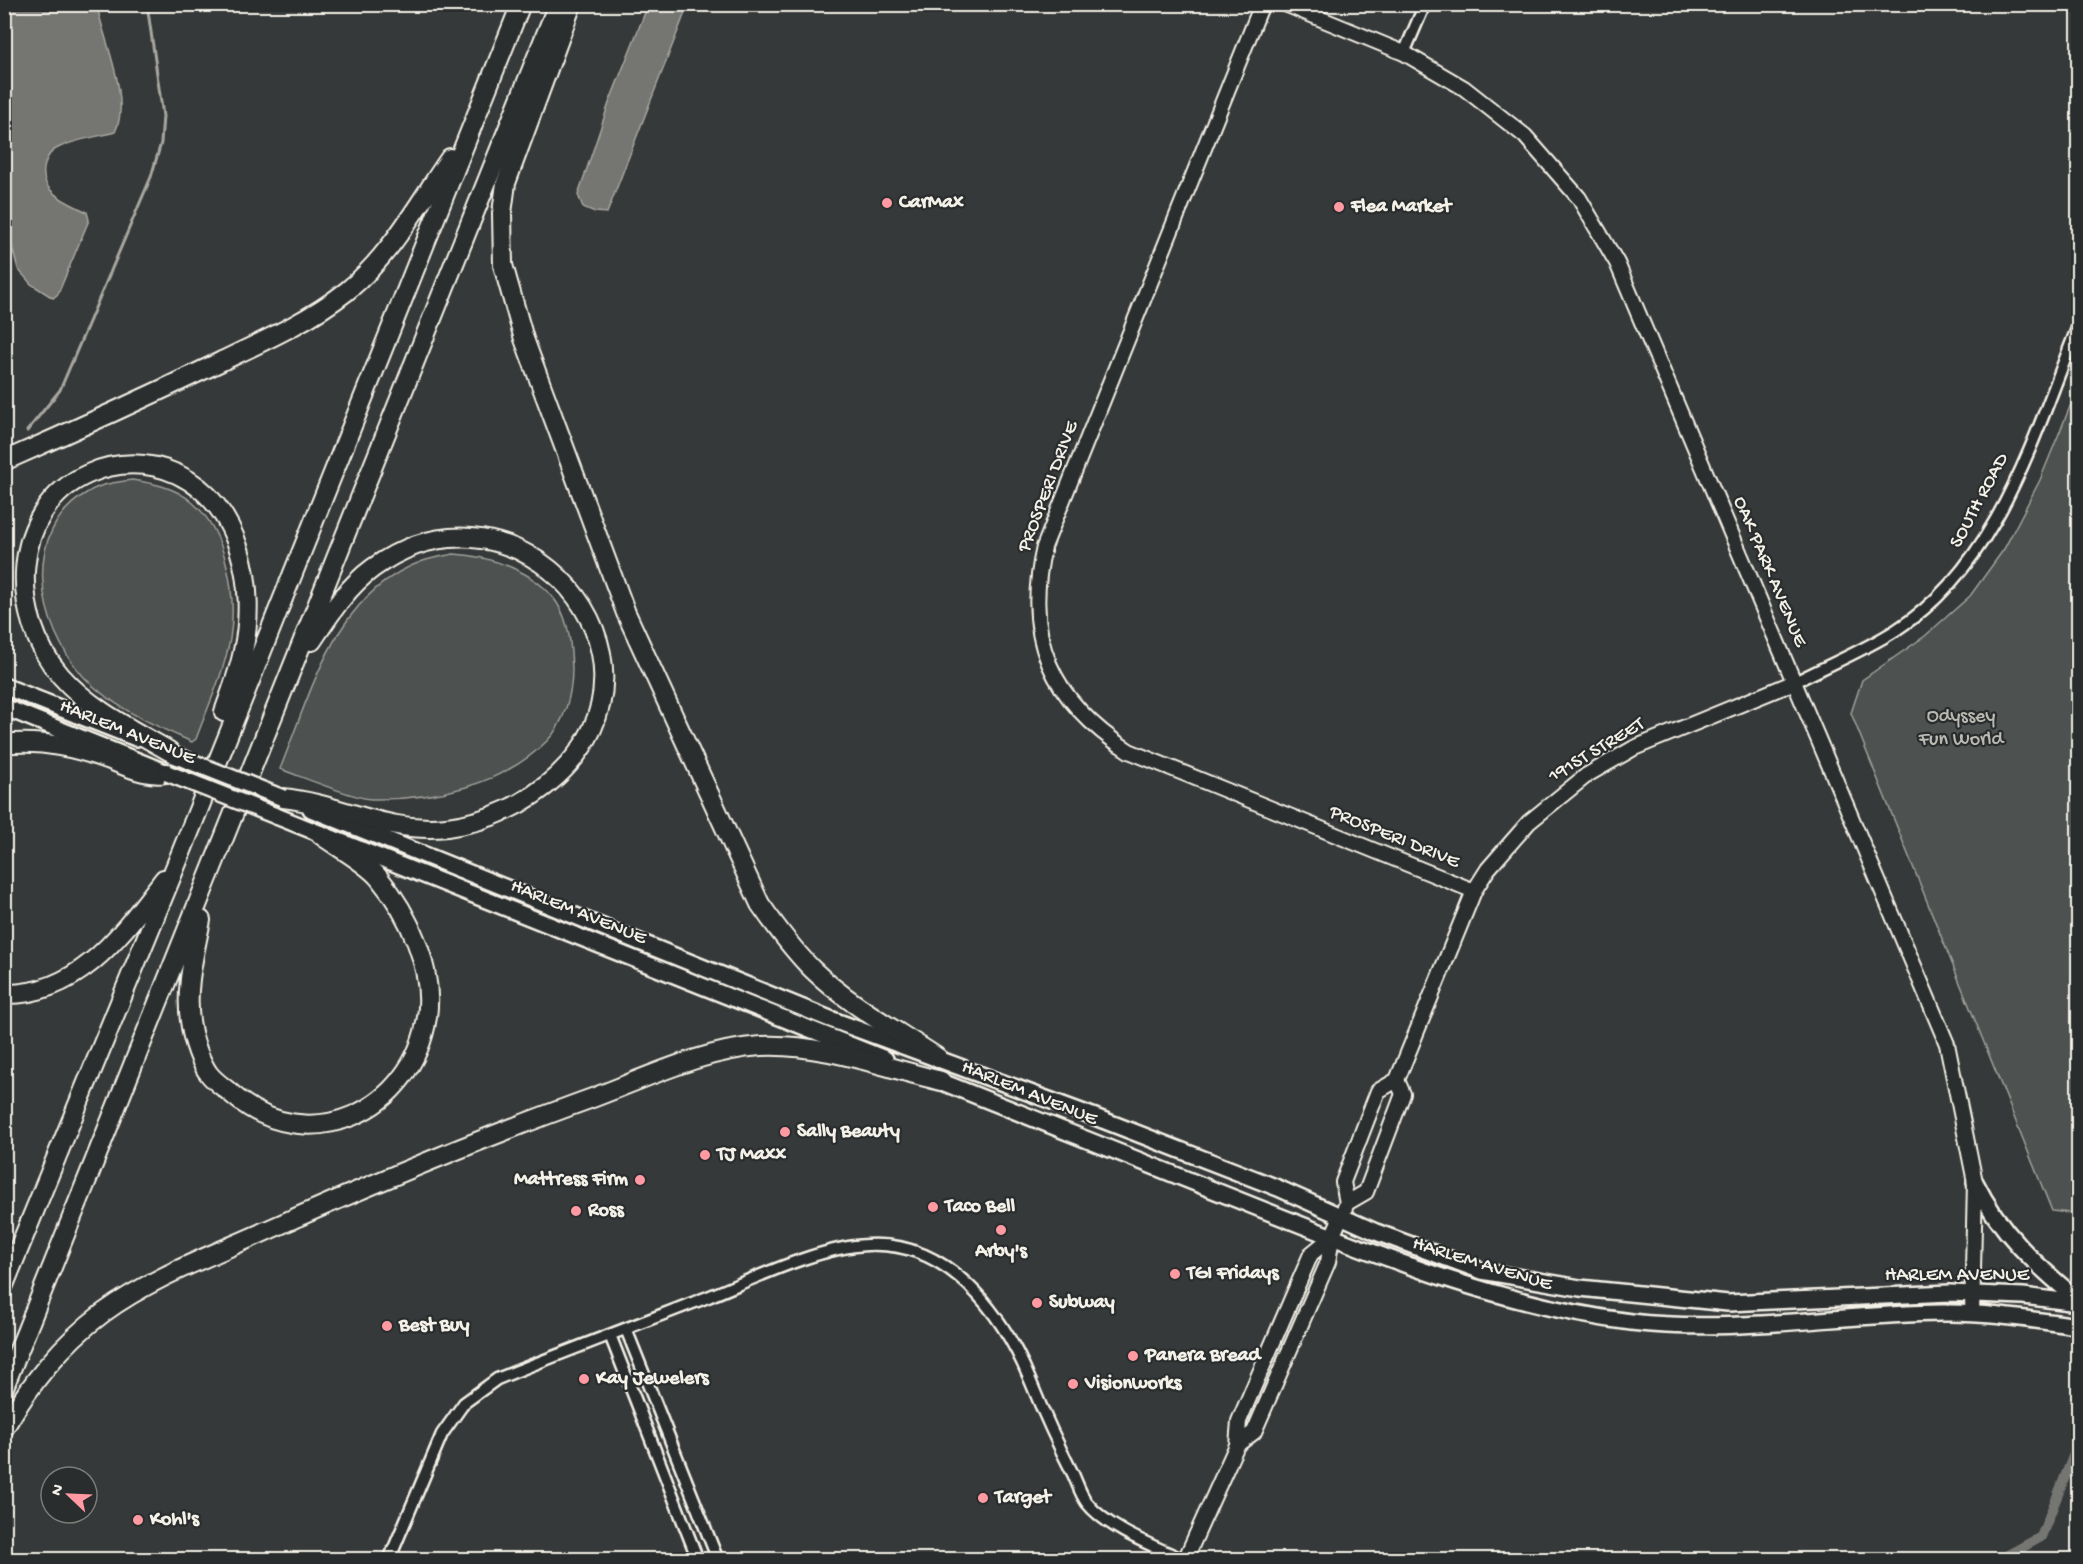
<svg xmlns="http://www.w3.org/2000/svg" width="2083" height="1564" viewBox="0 0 2083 1564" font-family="'Gochi Hand',sans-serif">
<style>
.green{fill:#4e514f;stroke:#a1a19c;stroke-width:1.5}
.water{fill:#757572;stroke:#a8a7a1;stroke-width:1.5}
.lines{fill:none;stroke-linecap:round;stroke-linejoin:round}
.stream{stroke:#a8a7a1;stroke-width:3}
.canal{stroke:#757572;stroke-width:10}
.street-casing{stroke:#f4f1e8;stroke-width:15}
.secondary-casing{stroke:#f4f1e8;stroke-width:18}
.primary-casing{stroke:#f4f1e8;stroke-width:20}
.highway-casing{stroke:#f4f1e8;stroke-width:22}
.street{stroke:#2a2d2e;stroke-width:10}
.secondary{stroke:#2a2d2e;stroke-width:14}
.primary{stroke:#2a2d2e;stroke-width:15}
.highway{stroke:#2a2d2e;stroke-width:18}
.primary-bridge-casing{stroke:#f4f1e8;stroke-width:20;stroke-linecap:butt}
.primary-bridge{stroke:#2a2d2e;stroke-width:15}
.poi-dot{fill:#ff9aa2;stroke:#2a2d2e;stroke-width:2}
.labels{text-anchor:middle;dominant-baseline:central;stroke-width:4.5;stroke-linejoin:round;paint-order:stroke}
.poi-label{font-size:20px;font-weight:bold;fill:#f4f1e8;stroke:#2a2d2e;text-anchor:start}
.street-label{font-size:20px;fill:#f4f1e8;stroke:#2a2d2e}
.park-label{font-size:20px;fill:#bab9b2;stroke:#2a2d2e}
</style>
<rect width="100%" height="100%" fill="#363939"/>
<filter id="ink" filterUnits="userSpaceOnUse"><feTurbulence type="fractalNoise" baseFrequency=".0167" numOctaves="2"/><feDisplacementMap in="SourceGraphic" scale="12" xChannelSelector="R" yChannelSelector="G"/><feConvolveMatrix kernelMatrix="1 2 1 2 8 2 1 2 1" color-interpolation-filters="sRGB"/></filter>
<g filter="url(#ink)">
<path class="green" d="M2078,387V1214L2052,1211L1851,713L1862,680L1925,636L1970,596L2004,549L2040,480Z
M132,480C152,483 175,487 192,502C227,531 237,596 230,639C224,673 208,706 196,739L192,742C154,725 111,707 83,676C38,626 19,532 88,492C100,484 117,482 132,480Z
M454,554C490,556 536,571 557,603C570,623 571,647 572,669C572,693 565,723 547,741C502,786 433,800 371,799C352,798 300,776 280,769C311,693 335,592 423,561C433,558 444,556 454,554Z"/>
<path class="water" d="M4,5H97C103,40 132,99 115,132C98,137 76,139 60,147C52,150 47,156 45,164C37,192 67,202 87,212L89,220L58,294L53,298L31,284L18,269L5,221Z
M648,5H688L607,213L595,212L583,207L578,195L609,103Z"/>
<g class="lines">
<path class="stream" d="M27,431L60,390L151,177L161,143L163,116L147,4"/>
<path class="canal" d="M1999,1560L2041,1537L2078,1444"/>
<g class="street-casing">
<path id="street" d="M1404,53L1425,4
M1795,682C1828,665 1865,650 1896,630C1999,565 2035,432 2078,326
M626,1329L718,1560
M610,1335L698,1560
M389,1560L442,1434L464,1403L497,1379C567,1351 638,1324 708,1297C753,1279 819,1247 867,1245C948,1240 1002,1312 1030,1380C1043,1412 1057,1443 1073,1474C1077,1483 1081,1495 1087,1503C1108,1529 1154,1546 1184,1560"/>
</g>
<g class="secondary-casing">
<path id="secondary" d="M1262,4L1044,547C1023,638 1051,701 1129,751L1474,891
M1285,4L1404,53L1464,88L1525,136L1579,198L1617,263L1947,1044L1975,1182L1972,1314
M1347,1203L1343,1182L1378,1091L1397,1080L1474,891L1488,869L1529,822L1587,775L1634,748L1795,682
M1237,1445L1254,1432L1328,1262L1332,1237L1347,1203L1366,1192L1403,1094L1397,1080
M1185,1560L1237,1445L1239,1421L1311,1254L1332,1237"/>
</g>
<g class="primary-casing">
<path id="primary" d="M4,686L136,738
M4,707L160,770
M311,809L830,1019L1095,1117L1278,1188L1376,1232L1482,1271L1580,1288L1728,1303L1950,1293L2023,1296L2078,1303
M276,816L885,1059
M932,1078C1043,1122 1154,1167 1266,1211C1384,1258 1504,1306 1631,1322C1735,1334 1838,1314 1942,1313C1987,1312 2033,1320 2078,1326
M1975,1182C2000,1233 2035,1264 2078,1300"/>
</g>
<g class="highway-casing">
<path id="highway" d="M572,4L506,183L502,213L503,265L524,339L626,613L760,904C776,927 792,949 812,969C848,1004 896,1030 938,1058
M4,461C77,429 149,396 220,362C264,341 309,321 347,291C392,254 418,204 450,158
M4,744C38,740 69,746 101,757C124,764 143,777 167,773
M169,751C131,729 90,709 61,676C9,617 9,509 88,474C116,461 149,461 177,474C241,504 257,588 243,651C239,672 231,692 224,712
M283,798C341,804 387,834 447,827C488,822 527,804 557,776C686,657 520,462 373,568C347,587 330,614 312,641
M201,920C194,955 184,991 191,1027C193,1040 201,1064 209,1074C215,1082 225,1088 233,1095C308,1160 413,1111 427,1017C434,969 409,914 379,878C367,863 337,847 321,835
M4,994C80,996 123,932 164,879
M4,1285L179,858L521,4
M4,1387L558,4
M4,1428C31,1383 61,1344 103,1313C152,1277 213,1255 268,1230C376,1182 484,1137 595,1097C648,1077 703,1050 761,1046C821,1043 883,1067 941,1081"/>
</g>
<use href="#street" class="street"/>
<use href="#secondary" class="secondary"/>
<use href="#primary" class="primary"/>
<use href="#highway" class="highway"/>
<g class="primary-bridge-casing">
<path id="primary-bridge" d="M174,755L283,798
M167,773L276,816"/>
</g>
<use href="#primary-bridge" class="primary-bridge"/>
</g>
</g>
<g class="poi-dot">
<circle cx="887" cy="203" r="6"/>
<circle cx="1339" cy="207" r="6"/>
<circle cx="785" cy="1132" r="6"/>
<circle cx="705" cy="1155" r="6"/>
<circle cx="640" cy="1180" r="6"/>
<circle cx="933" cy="1207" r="6"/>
<circle cx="576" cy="1211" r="6"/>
<circle cx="1001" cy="1230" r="6"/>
<circle cx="1175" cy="1274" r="6"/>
<circle cx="1037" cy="1303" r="6"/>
<circle cx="387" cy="1326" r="6"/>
<circle cx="1133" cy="1356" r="6"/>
<circle cx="584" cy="1379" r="6"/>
<circle cx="1073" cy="1384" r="6"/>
<circle cx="983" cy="1498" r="6"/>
<circle cx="138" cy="1520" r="6"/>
</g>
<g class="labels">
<g class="poi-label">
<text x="899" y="203">CarMax</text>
<text x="1351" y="207">Flea Market</text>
<text x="797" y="1132">Sally Beauty</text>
<text x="717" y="1155">TJ Maxx</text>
<text x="628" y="1180" text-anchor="end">Mattress Firm</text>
<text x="945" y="1207">Taco Bell</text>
<text x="588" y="1211">Ross</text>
<text x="1001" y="1252" text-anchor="middle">Arby's</text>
<text x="1187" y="1274">TGI Fridays</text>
<text x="1049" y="1303">Subway</text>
<text x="399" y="1326">Best Buy</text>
<text x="1145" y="1356">Panera Bread</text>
<text x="596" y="1379">Kay Jewelers</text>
<text x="1085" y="1384">Visionworks</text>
<text x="995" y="1498">Target</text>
<text x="150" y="1520">Kohl's</text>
</g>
<g class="street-label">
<text transform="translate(1049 487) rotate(-69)">PROSPERI DRIVE</text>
<text transform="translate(1980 501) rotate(-62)">SOUTH ROAD</text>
<text transform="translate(1769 572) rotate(67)">OAK PARK AVENUE</text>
<text transform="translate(127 733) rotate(22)">HARLEM AVENUE</text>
<text transform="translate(1597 751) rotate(-31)">191ST STREET</text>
<text transform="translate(1394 838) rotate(22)">PROSPERI DRIVE</text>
<text transform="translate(578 913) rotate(22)">HARLEM AVENUE</text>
<text transform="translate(1029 1094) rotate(22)">HARLEM AVENUE</text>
<text transform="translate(1482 1265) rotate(17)">HARLEM AVENUE</text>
<text x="1957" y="1276">HARLEM AVENUE</text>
</g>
<g class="park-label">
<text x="1961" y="717">Odyssey<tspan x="1961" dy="23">Fun World</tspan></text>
</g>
</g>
<rect width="2083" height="1564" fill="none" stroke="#2a2d2e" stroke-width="24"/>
<rect x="12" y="12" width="2059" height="1540" fill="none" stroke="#f4f1e8" stroke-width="2" filter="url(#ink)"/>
<g transform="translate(69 1495) rotate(293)"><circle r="28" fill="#2a2d2e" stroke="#7b7b78" stroke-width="1.5"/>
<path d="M0-4.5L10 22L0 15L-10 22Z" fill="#ff9aa2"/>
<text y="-9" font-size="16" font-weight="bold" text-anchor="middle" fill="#f4f1e8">N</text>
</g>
</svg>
